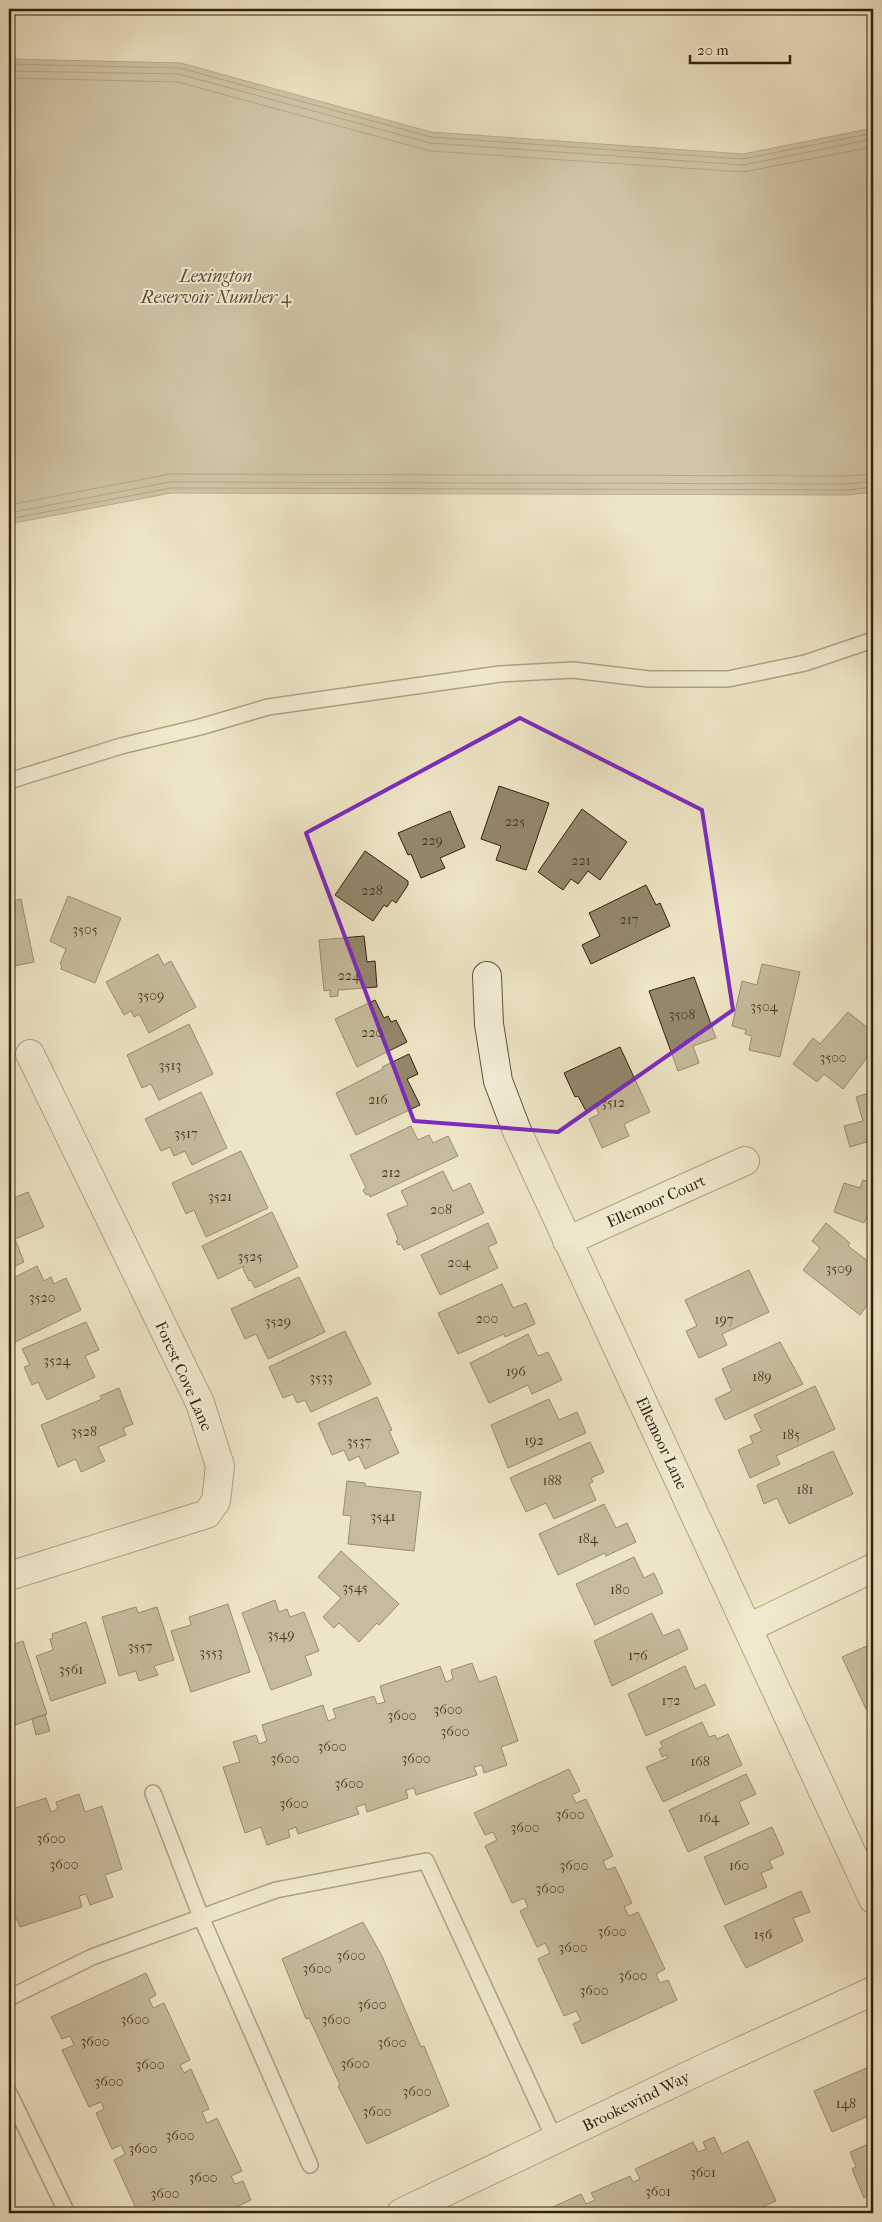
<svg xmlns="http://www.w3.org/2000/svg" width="882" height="2222" viewBox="0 0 882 2222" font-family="'IM FELL French Canon',serif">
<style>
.water{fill:#aea286;stroke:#7c6e55}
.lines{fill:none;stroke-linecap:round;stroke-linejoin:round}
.shore{stroke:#706248;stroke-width:1}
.building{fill:#94876c;stroke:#32210b}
.service-casing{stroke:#61523a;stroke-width:18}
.minor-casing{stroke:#61523a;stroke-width:30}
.service{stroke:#f4eed9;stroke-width:15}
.minor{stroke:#f4eed9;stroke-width:28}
.marked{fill:none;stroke:#7b2cbf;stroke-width:4;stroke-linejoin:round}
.labels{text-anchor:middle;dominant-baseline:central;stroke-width:4;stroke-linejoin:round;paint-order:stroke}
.number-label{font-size:14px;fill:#4a3a23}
.street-label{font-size:16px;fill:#32210b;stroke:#f4eed9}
.water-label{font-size:18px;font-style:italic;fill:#5d4e36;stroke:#f4eed9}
</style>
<rect width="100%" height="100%" fill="#eee5c5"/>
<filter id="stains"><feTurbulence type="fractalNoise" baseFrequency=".004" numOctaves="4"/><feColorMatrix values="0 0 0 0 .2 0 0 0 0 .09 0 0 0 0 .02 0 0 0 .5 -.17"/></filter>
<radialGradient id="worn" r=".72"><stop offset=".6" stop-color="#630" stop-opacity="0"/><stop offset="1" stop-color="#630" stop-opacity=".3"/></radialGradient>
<path class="water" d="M9,59L181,63L431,132L743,154L873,128V492L848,495L171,493L9,524Z"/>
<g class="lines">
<path class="shore" d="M9,64L180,68L431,137L743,159L873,133
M9,71L179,74L430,143L743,165L873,139
M9,78L178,82L430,151L743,172L873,147
M9,505L170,474L847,476L873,474
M9,513L170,482L848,484L873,481
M9,519L171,488L848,490L873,487"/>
</g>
<path class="building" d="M499,786L549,803L526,870L496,860L501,846L481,839Z
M582,809L627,842L600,880L588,871L578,884L571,879L563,890L538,872Z
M450,811L465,847L440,858L445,868L421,878L411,854L408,855L398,833Z
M365,851L408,881V885L396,903L392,900L387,907L384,905L373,921L335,895Z
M646,885L656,905L660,903L670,926L591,964L582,945L600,936L589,913Z
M68,896L121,918L95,983L61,969L62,965L60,964L66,949L50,941Z
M21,899L34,962L9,967V902Z
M364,936L367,962L375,961L377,987L338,990V996L330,997V990L324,991L319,940Z
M158,954L164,965L171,961L196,1007L149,1033L139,1014L134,1017L131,1011L124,1015L106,982Z
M762,964L800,972L780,1057L749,1050L752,1036L745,1034L746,1030L732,1026L742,981L757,985Z
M694,977L716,1038L693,1046L699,1063L678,1071L649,991Z
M375,1000L384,1018L388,1016L391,1022L396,1020L407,1042L357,1067L335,1019Z
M848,1012L873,1032V1050L843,1089L824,1074L817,1082L793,1064L813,1038L820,1044Z
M189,1024L213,1074L159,1100L151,1084L142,1088L127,1055Z
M620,1047L650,1112L624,1124L629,1136L602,1148L589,1119L599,1114L596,1107L586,1111L578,1096L575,1097L564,1073Z
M409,1054L418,1074L407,1079L420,1105L356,1135L336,1093L383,1069L382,1067Z
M201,1092L227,1148L192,1165L185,1151L174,1156L170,1147L161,1151L145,1119Z
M873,1092V1140L850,1147L844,1126L863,1121L856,1097Z
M411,1126L418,1140L429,1135L433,1143L448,1136L458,1156L370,1197L369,1194L366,1195L363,1190L366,1188L350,1155Z
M241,1151L268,1208L206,1237L194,1210L186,1214L172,1183Z
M443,1171L453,1191L470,1183L484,1213L404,1250L401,1244L398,1245L396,1241L398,1239L387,1214L408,1205L401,1191Z
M863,1180L873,1183V1216L868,1214L864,1223L834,1212L844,1183L860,1188Z
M28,1192L44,1227L15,1239L24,1262L9,1269V1200Z
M272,1212L298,1267L255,1288L251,1280L249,1281L243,1269L244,1266L218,1279L202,1246Z
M488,1223L497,1243L488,1247L498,1268L440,1295L421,1255Z
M826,1223L850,1243L848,1246L873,1265V1297L860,1315L803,1270L820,1248L812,1241Z
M37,1266L44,1281L51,1277L54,1284L66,1278L81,1310L9,1345V1280Z
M749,1270L769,1312L722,1334L727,1345L699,1358L686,1331L697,1326L685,1300Z
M299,1277L325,1332L268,1359L256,1334L245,1339L231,1309Z
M502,1284L513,1308L526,1303L535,1324L505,1337L504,1334L458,1354L438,1313Z
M86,1322L99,1350L85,1356L95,1377L47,1400L38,1382L32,1385L24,1367L30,1365L22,1349Z
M345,1331L371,1384L311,1412L305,1400L297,1403L293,1394L283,1398L269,1367Z
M528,1334L538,1356L548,1352L562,1380L532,1394L528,1385L489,1403L470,1363Z
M780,1342L803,1384L725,1420L715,1399L732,1391L722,1369Z
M815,1386L835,1429L776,1456L780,1464L750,1478L738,1450L753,1443L750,1436L762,1431L754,1415Z
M119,1388L133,1424L123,1428L126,1435L98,1447L105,1461L81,1472L76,1459L58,1467L41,1425L102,1399L100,1396Z
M377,1397L392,1430L389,1431L399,1453L365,1469L359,1456L349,1461L344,1450L332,1455L318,1423Z
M549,1399L559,1420L577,1412L586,1433L508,1468L491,1425Z
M590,1442L604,1472L591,1478L593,1482L589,1484L596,1500L554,1519L546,1503L526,1512L510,1478Z
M833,1451L853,1494L789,1524L777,1498L764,1504L757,1485Z
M347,1481L365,1483V1486L421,1492L414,1551L348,1544L351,1516L343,1515Z
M604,1504L616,1528L627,1523L636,1542L606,1556L605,1553L558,1575L539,1534Z
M341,1551L399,1604L379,1625L377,1623L359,1642L339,1623L334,1628L323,1617L341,1598L318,1577Z
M634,1557L644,1578L654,1573L663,1593L595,1625L576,1584Z
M275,1600L279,1612L287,1609L290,1617L304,1612L319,1651L305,1656L312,1675L271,1690L242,1613Z
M228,1604L250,1672L191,1692L171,1631L191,1625L189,1617Z
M136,1607L138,1613L157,1607L174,1660L154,1666L158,1675L139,1681L136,1671L119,1676L102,1617Z
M652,1613L663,1636L679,1629L688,1649L612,1686L594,1641Z
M86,1622L106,1683L51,1701L36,1656L53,1650L50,1639L53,1638L52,1634Z
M873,1637V1705L866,1709L842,1657L869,1645L867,1640Z
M23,1641L47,1714L9,1727V1646Z
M472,1663L479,1682L496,1676L518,1741L501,1747L507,1765L484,1773L482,1765L474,1767L477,1775L416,1795L414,1788L406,1790L408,1798L367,1812L365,1804L356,1807L359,1814L298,1834L296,1827L288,1830L290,1837L267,1845L261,1827L245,1833L223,1767L240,1762L233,1742L256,1735L259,1744L267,1741L262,1725L323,1705L328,1721L336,1718L333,1709L374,1696L377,1704L385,1702L380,1686L440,1666L446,1682L453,1679L451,1670Z
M685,1666L695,1689L705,1684L715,1705L646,1736L628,1694Z
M45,1715L50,1731L36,1735L32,1719Z
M702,1722L709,1737L715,1735L717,1739L728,1734L742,1765L663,1802L646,1767L668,1758L666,1755L662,1757L659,1749L663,1747L660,1742Z
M569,1769L580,1791L572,1795L576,1803L586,1799L613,1856L603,1861L607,1870L615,1867L632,1903L624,1907L629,1916L638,1912L665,1969L656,1974L660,1983L668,1980L677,2000L582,2044L573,2024L581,2020L576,2011L564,2016L538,1959L550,1953L545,1943L537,1947L520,1911L528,1907L524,1898L512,1903L485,1846L497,1840L493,1832L485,1835L474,1813Z
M746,1774L756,1794L739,1802L749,1824L688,1852L669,1810Z
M79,1794L85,1812L102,1806L122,1869L105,1875L113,1897L90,1905L86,1894L79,1896L82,1907L20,1927L16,1917L9,1919V1810L46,1798L51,1812L58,1809L56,1802Z
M772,1827L784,1854L769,1861L773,1868L761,1873L767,1887L725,1905L704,1857Z
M801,1891L810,1912L793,1918L803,1941L746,1968L724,1926Z
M363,1922L382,1956L421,2047L424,2046L449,2106L367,2144L338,2086L340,2085L309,2018L306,2019L282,1959Z
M146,1973L156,1995L149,1999L153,2008L164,2003L190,2060L180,2065L184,2073L191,2069L209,2109L202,2112L207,2123L217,2118L242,2171L231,2176L235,2184L243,2181L251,2200L224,2213H152L151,2211L138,2213L114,2160L125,2154L121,2145L112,2149L96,2113L104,2109L101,2102L89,2107L62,2050L74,2045L70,2036L62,2039L51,2017Z
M871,2066L873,2071V2114L832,2132L814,2091Z
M714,2137L722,2154L748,2141L776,2201L749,2213H540L581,2194L586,2204L595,2200L591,2193L630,2176L633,2182L640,2179L635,2169L693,2142L698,2152L706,2149L703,2142Z
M873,2142V2194L864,2198L852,2169L856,2167L850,2152Z"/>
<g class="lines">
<g class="service-casing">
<path id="service" d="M9,781L121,746L200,727L268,707L500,674L573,670L649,679H728L805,663L873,640
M153,1793L201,1917L310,2165
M9,1998L92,1957L276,1890L426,1861L555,2140
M9,2093L67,2213"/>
</g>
<g class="minor-casing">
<path id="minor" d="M487,976L489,1024L498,1081L517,1131L873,1899
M567,1241L745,1161
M9,1576L207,1514L216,1501L220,1466L200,1403L30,1054
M748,1628L873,1568
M401,2213L715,2063L873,1991"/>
</g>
<use href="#service" class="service"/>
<use href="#minor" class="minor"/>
</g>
<path d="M0 0H882V2222H0ZM520,718L702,810L733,1010L558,1132L414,1121L306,833Z" fill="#eee5c5" fill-opacity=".55" fill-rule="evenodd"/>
<path class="marked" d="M520,718L702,810L733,1010L558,1132L414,1121L306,833Z"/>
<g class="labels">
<g class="number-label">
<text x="515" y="821">225</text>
<text x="432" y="840">229</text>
<text x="581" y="860">221</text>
<text x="372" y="890">228</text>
<text x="629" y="919">217</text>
<text x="85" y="929">3505</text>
<text x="349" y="975">224</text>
<text x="151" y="995">3509</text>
<text x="764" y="1006">3504</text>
<text x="682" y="1014">3508</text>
<text x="372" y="1032">220</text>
<text x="833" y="1057">3500</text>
<text x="170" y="1065">3513</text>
<text x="378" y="1099">216</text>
<text x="613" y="1102">3512</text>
<text x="186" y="1133">3517</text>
<text x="391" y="1172">212</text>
<text x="220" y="1196">3521</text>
<text x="441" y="1209">208</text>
<text x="250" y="1256">3525</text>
<text x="459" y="1262">204</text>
<text x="839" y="1268">3509</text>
<text x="42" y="1297">3520</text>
<text x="487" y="1318">200</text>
<text x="724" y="1319">197</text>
<text x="278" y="1321">3529</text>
<text x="57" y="1360">3524</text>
<text x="516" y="1371">196</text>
<text x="762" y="1376">189</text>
<text x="321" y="1377">3533</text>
<text x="84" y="1431">3528</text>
<text x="791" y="1434">185</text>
<text x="534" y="1440">192</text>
<text x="359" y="1441">3537</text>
<text x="552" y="1480">188</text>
<text x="805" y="1489">181</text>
<text x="383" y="1516">3541</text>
<text x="588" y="1538">184</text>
<text x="355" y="1587">3545</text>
<text x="620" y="1589">180</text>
<text x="281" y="1634">3549</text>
<text x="140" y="1646">3557</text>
<text x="211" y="1652">3553</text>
<text x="638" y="1655">176</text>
<text x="71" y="1669">3561</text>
<text x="671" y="1700">172</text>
<text x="448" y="1709">3600</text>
<text x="402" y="1715">3600</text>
<text x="455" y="1731">3600</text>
<text x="332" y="1746">3600</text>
<text x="285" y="1758">3600</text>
<text x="416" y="1758">3600</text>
<text x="700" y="1761">168</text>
<text x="349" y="1783">3600</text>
<text x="294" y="1803">3600</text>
<text x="570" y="1814">3600</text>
<text x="709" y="1817">164</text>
<text x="525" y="1827">3600</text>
<text x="51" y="1838">3600</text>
<text x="64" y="1864">3600</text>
<text x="574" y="1865">3600</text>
<text x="739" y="1865">160</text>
<text x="550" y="1888">3600</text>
<text x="612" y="1931">3600</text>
<text x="763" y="1934">156</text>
<text x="573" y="1947">3600</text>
<text x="351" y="1955">3600</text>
<text x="317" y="1968">3600</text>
<text x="633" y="1975">3600</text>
<text x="594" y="1990">3600</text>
<text x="372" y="2004">3600</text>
<text x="135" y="2019">3600</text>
<text x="336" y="2019">3600</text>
<text x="95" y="2041">3600</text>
<text x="392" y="2042">3600</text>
<text x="355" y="2063">3600</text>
<text x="150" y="2064">3600</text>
<text x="109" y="2081">3600</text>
<text x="417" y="2091">3600</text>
<text x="846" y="2103">148</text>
<text x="377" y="2111">3600</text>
<text x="180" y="2135">3600</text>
<text x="143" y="2148">3600</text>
<text x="703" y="2172">3601</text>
<text x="203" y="2177">3600</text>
<text x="658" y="2191">3601</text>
<text x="165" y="2193">3600</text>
</g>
<g class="street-label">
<text transform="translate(656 1201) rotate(-24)">Ellemoor Court</text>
<text transform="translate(184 1376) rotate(66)">Forest Cove Lane</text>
<text transform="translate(662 1443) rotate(65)">Ellemoor Lane</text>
<text transform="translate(636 2101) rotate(-26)">Brookewind Way</text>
</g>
<g class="water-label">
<text x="216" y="276">Lexington<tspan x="216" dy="21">Reservoir Number 4</tspan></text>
</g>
</g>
<rect width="882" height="2222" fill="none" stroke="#eee5c5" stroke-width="30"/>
<rect x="10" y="10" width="862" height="2202" fill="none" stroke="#32210b" stroke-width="2.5"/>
<rect x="15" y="15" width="852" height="2192" fill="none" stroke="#32210b"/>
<path d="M690 55v8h100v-8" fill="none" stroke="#32210b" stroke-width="2.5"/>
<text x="697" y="55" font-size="15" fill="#32210b" stroke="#f4eed9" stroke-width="4" paint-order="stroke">20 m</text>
<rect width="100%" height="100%" filter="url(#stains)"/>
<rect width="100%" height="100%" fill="url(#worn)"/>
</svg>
